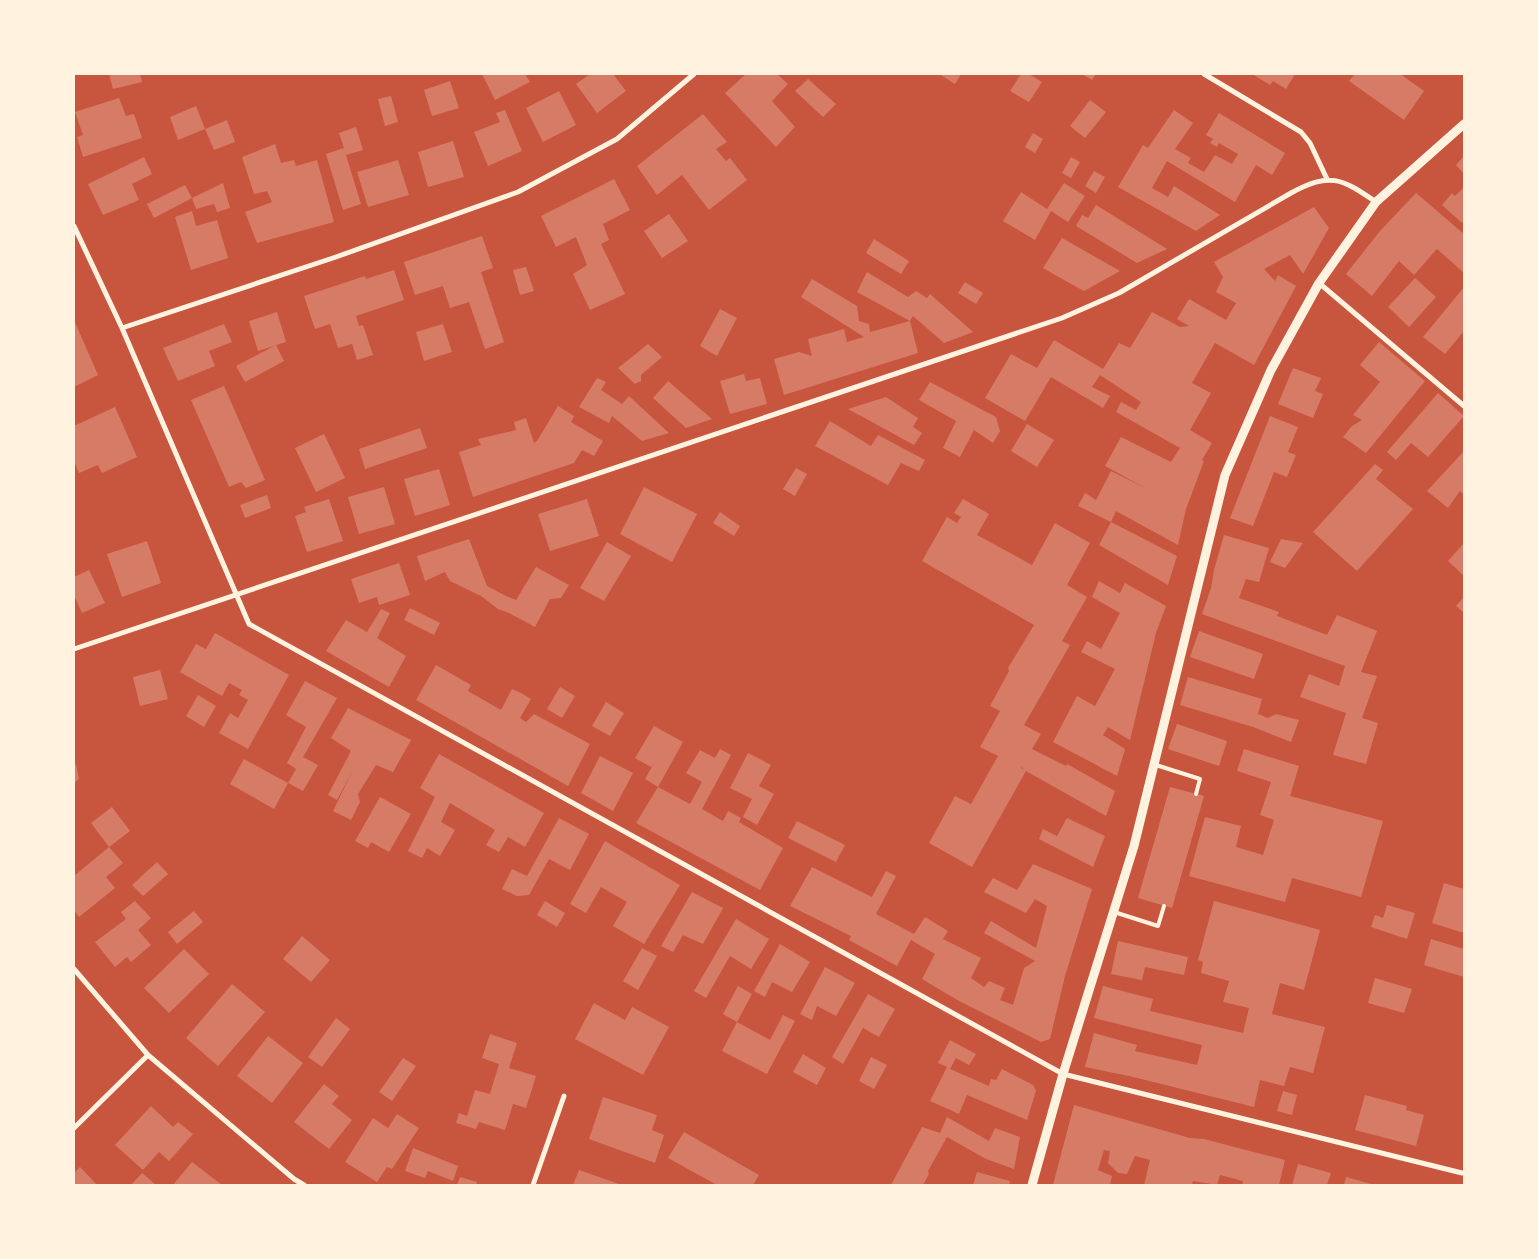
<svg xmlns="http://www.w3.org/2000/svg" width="1538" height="1259" viewBox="0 0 1538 1259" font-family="'PT Sans',sans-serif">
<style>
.building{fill:#d67c66}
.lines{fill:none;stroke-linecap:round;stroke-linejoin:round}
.service{stroke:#fff3e0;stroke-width:4}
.minor{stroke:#fff3e0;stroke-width:5}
.tertiary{stroke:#fff3e0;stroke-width:9}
</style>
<rect width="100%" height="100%" fill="#c8553d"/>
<path class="building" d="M109,74H140L142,82L113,89Z
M482,74H525L530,82L495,100Z
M590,74H613L626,91L597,113L576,84Z
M746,74H777L788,84L772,101L795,127L776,147L725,93Z
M939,74H961L955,84Z
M1021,74H1029L1042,82L1029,102L1010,91Z
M1082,74H1096L1092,80Z
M1252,74H1295L1286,89L1273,81L1270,85Z
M1355,74H1400L1424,91L1404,120L1349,81Z
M808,79L836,104L823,117L795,91Z
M450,81L459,108L432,116L424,90Z
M559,91L576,125L543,142L526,108Z
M391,96L398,122L385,126L378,99Z
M119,98L126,116L134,114L142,138L83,157L77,137L83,135L75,112Z
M1090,100L1106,112L1085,138L1070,126Z
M196,106L205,129L178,140L170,117Z
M505,110L522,151L488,166L474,132L500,122L496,113Z
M1174,110L1193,123L1175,149L1191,158L1188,163L1204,172L1215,155L1232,164L1238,154L1219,143L1217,147L1210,143L1213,139L1206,135L1219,113L1285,153L1272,175L1256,165L1235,202L1167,161L1152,188L1168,197L1174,186L1220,215L1196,231L1118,187L1143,145L1148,148Z
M703,114L727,142L716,149L726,161L730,158L747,180L709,210L682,175L657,195L637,166Z
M227,120L235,142L214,150L205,129Z
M356,127L363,150L346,155L361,204L343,210L326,154L344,148L339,133Z
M1033,133L1043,139L1035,153L1025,147Z
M453,141L464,177L428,187L418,152Z
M275,144L281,163L294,160L296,166L317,160L334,222L257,243L245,212L272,202L267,191L254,194L242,157Z
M1464,156V174L1456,165Z
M144,157L152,174L132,184L139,200L103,215L88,184Z
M1071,157L1080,162L1071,178L1062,173Z
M398,160L409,195L368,207L357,172Z
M1094,171L1105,177L1096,193L1085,186Z
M614,179L630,210L603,224L609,240L601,244L625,294L590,310L573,274L587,265L576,237L556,247L541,216Z
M223,183L230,208L217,212L214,204L196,209L192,198Z
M1064,183L1085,196L1068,222L1051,211L1035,240L1003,221L1021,192L1047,209Z
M185,185L192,198L154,218L147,204Z
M1464,187V220L1462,223L1442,205L1452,193L1455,196Z
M1416,193L1464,234V273L1437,249L1414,275L1399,261L1372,296L1346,274L1380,231Z
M1096,205L1167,249L1137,263L1076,226L1082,215L1088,218Z
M1314,207L1329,228L1303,274L1290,255L1264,269L1275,281L1278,275L1296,286L1254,365L1215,343L1192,383L1211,393L1190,430L1212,443L1202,460L1204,461L1186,509L1178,545L1116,511L1111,522L1078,506L1085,493L1096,500L1111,471L1149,490L1105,466L1121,437L1171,462L1180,448L1116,412L1121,402L1136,410L1141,402L1100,375L1092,387L1110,396L1103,408L1051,377L1025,421L985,398L1011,354L1037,368L1054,340L1103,369L1119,343L1130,348L1152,312L1180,327L1189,326L1177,319L1189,299L1226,320L1236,303L1216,292L1223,277L1214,262Z
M192,211L196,226L217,220L228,258L191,270L175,217Z
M669,214L688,241L662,258L644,231Z
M482,236L493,268L481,272L504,342L485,349L469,302L450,308L443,286L415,295L404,262Z
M1062,238L1120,271L1084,291L1064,280L1043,268Z
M874,239L909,261L901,274L866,253Z
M526,267L534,291L520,295L513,270Z
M394,270L404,300L356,316L359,326L363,325L373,355L357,360L352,344L338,348L330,324L315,329L304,296L365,276L366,279Z
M867,272L908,297L916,291L927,298L930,294L973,332L944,343L913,316L910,321L857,292Z
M1415,278L1436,297L1409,327L1388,307Z
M812,279L857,306L859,321L869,324L870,332L910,321L918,353L784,395L774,359L799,352L812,356L808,339L844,329L847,342L864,337L801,297Z
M965,282L983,293L976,304L958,293Z
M1464,287V331L1445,354L1423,337Z
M720,309L737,318L717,356L700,346Z
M277,312L286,342L258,351L249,321Z
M74,320L98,375L74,387Z
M224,324L232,342L209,351L215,366L178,381L163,348Z
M443,324L452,352L424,361L416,332Z
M1379,342L1425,381L1366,453L1343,437L1352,426L1362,420L1353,415L1380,382L1360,365Z
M648,344L662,357L641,375V381L635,384L618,368Z
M276,345L284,361L245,382L236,366Z
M1293,368L1321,378L1315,391L1323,394L1313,418L1278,404Z
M744,374L746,381L760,378L767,404L730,414L720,381Z
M597,378L606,382L601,390L622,404L629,396L669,433L642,441L612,416L609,423L579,407Z
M668,381L712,419L686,428L653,398Z
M930,382L996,417L1000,431L993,443L974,430L960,457L943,448L956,421L919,400Z
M224,386L265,480L246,488L241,482L229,487L191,400Z
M1438,393L1464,416L1428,457L1411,443L1396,460L1387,452Z
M886,397L918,418L913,427L922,433L914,445L848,409Z
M558,406L574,416L571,422L603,441L594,456L582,450L574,463L473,497L459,452L481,445L478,439L516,430L514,422L526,418L534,443L537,441Z
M115,407L137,457L102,473L98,465L79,473L74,461V426Z
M1270,416L1298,427L1288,452L1296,455L1287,477L1274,472L1253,526L1230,518Z
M830,421L871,446L878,435L925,460L919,471L901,463L888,485L815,446Z
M1027,424L1054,440L1037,467L1011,451Z
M420,428L427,448L365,469L359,449Z
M324,434L345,478L316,492L295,448Z
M1464,451V495L1460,491L1448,508L1427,491Z
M1375,464L1383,470L1376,479L1413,509L1357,571L1313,532Z
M796,468L807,474L795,496L783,489Z
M439,469L450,505L415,516L404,479Z
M384,487L395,524L359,534L348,497Z
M644,487L697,514L672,562L620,534Z
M267,495L271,508L245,518L240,505Z
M329,499L343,541L307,552L295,516L306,512L304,507Z
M587,499L599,536L550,551L538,514Z
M963,499L989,514L977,535L1032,565L1055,523L1090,543L1067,585L1087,597L1062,641L1070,645L1024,725L1041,734L1032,749L1066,766L1067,764L1115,791L1106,816L1026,771L1021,767V768L1026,771L972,867L929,843L955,796L971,804L998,756L980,747L1000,711L990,706L1009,671L1008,668L1034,625L922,561L947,517L957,523L961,517L954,513Z
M720,512L740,526L734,536L713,523Z
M1111,522L1177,556L1168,585L1099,545Z
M1224,535L1269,548L1259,582L1246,579L1239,598L1279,612L1277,616L1327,635L1337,615L1377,631L1361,672L1377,676L1362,718L1378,723L1366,764L1333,755L1346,713L1300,697L1309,674L1339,686L1345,666L1202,614L1211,588L1214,570Z
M469,539L487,586L506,596L516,600L536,567L569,585L561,598L550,599L535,627L509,613L498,609L481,596L450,581L445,572L425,581L417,556Z
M1281,539L1303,543L1285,568L1270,562Z
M147,541L161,583L122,597L107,554Z
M607,542L631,556L604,601L580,588Z
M1464,543V576L1448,561Z
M399,563L410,595L379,605L377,597L359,603L351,579Z
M89,570L105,603L82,613L74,595V577Z
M1099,581L1120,593L1125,583L1166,606L1156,633L1130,740L1108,727L1103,735L1125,749L1117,776L1053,742L1077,696L1095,706L1115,669L1081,652L1087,641L1101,649L1120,613L1092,597Z
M1464,597V613L1456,606Z
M410,608L440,623L434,635L404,620Z
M381,609L390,613L377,638L406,656L389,687L326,651L346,620L367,632Z
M1199,631L1263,654L1254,679L1190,657Z
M215,633L289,675L248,749L219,733L230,713L238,718L248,700L239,695L242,690L229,683L222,696L180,672L196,644L206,649Z
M436,665L471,685L468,691L501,710L512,689L521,693L531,699L520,718L526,722L534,714L590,744L568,786L416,700Z
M160,670L168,699L140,706L133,677Z
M1188,677L1262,699L1258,714L1268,718L1276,714L1299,720L1291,742L1253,727L1180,705Z
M305,681L337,698L303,757L318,765L303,791L288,783L296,769L287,763L306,727L286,715Z
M560,687L575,696L562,718L547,709Z
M198,695L216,706L204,727L186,716Z
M606,702L624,713L610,736L592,726Z
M348,708L411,740L393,772L376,765L358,794L360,802L351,820L333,811L353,770L337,800L328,795L351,751L331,738Z
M1177,724L1227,741L1219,766L1168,749Z
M654,726L683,742L658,787L645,779L654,763L651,767L635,758Z
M720,749L731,755L702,809L723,821L728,811L741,818L739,822L783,848L760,890L636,823L658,787L690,804L702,782L686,773L700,750L715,758Z
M1244,749L1299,766L1290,796L1383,821L1361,897L1292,878L1285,902L1189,876L1205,817L1241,826L1236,847L1263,855L1274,820L1260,815L1271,782L1237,771Z
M748,753L771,765L759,786L774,794L757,825L743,817L752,799L730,788Z
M439,754L544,813L525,847L508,837L499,852L486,845L495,830L450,803L441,822L455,830L440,856L427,848L422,858L408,851L435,797L420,788Z
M600,756L633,773L613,811L581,793Z
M244,759L288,783L274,809L230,784Z
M76,764L79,779L74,783V766Z
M1170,787L1204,796L1172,908L1138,898Z
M380,797L411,814L389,852L371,842L368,848L355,841Z
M112,807L130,831L109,847L91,823Z
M559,818L589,834L570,870L549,859L529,895L517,896L502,889L512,869L527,876Z
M1067,818L1105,836L1093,867L1039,839L1043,829L1057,836Z
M797,821L845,845L836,862L788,838Z
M605,841L680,885L644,944L613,926L627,902L601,887L586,913L570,904Z
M109,847L123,863L106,877L115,888L79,917L74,910V876Z
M157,862L168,874L143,896L132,885Z
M1033,864L1092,889L1065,976L1050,1039L1041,1042L959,1001L922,979L935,954L911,940L897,966L849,940L851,936L790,906L812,867L872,897L886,871L896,876L876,914L914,934L925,917L948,931L943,939L981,958L971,978L984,987L989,981L1005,988L1000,1000L1013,1005L1024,968L1035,961L984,933L991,921L1036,948L1047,906L1035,899L1026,913L984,892L993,878L1017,890Z
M1444,883L1464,889V933L1432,923Z
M692,892L723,908L703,944L683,935L673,952L661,946Z
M135,901L151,918L138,930L151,945L131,962L127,957L115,967L95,942L126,919L121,912Z
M545,901L565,913L557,927L537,915Z
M1214,901L1320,930L1304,990L1280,983L1272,1014L1325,1027L1313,1073L1290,1067L1284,1086L1260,1080L1254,1107L1129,1076L1085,1067L1094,1033L1137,1045L1135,1051L1197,1065L1202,1045L1094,1018L1103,986L1153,999L1150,1011L1243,1033L1249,1008L1223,1002L1229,981L1201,973L1203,962L1198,960Z
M1387,905L1415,913L1407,939L1371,927L1375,915L1383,918Z
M194,911L203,922L177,944L168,932Z
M736,919L769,939L751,969L730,956L706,998L694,991Z
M302,936L330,960L311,982L283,959Z
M1431,939L1464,949V977L1424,965Z
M1118,941L1188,957L1184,975L1145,967L1142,980L1111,974Z
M780,944L810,962L792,992L772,982L765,997L754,991Z
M642,948L657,956L638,990L623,981Z
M184,949L209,974L169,1013L144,988Z
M825,967L855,983L836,1016L817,1006L812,1020L800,1014Z
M1375,978L1412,989L1404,1013L1368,1003Z
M232,984L265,1012L218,1066L186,1038Z
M738,986L752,994L737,1022L723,1014Z
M868,994L895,1009L879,1037L863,1028L843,1064L832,1057Z
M594,1003L625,1020L632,1007L669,1027L643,1075L575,1039Z
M783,1015L795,1021L767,1074L722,1051L737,1022L770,1040Z
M336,1018L350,1029L322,1067L308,1057Z
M490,1034L517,1043L509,1068L536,1076L526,1108L513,1104L505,1130L479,1122L476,1129L456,1123L459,1113L467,1116L475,1090L490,1094L499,1064L482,1058Z
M268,1036L303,1063L272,1103L237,1076Z
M950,1040L976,1054L969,1065L956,1058L950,1069L989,1086L991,1079L996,1080L1002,1069L1033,1085L1036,1091L1027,1120L967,1095L959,1114L930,1101L947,1067L938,1063Z
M803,1054L826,1068L817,1085L793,1072Z
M871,1057L887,1065L874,1089L859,1081Z
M403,1058L416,1066L392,1101L379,1092Z
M324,1084L339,1096L332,1104L352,1120L329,1149L294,1122Z
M1283,1091L1297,1095L1292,1115L1277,1111Z
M1365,1095L1407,1106L1406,1110L1424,1115L1416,1146L1355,1130Z
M603,1097L657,1115L652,1130L664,1135L655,1163L589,1139Z
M1074,1105L1190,1138L1204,1139L1285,1160L1279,1185H1242L1243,1181L1220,1175L1217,1185L1193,1181L1192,1185H1144L1150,1160L1135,1156L1127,1174L1118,1173L1108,1163L1110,1151L1104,1150L1098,1170L1112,1176L1110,1185H1053Z
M151,1106L173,1127L178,1122L193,1134L169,1161L159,1152L143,1170L115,1145Z
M397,1114L419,1128L392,1169L387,1167L377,1182L345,1162L373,1118L388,1128Z
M947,1117L989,1141L995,1128L1020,1137L1014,1169L986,1159L947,1137L928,1171L929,1174L923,1185H891L922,1127L940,1133Z
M684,1132L759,1175L753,1185H717L668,1158Z
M413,1148L458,1166L453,1181L428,1171L425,1178L405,1171Z
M192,1162L222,1185H173Z
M1298,1164L1331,1173L1327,1185H1292Z
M80,1167L97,1185H74V1173Z
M579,1170L622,1185H573Z
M977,1172L1010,1181L1009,1185H973Z
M142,1173L156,1185H131Z
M460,1177L477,1182L476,1185H457Z
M1346,1177L1375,1185H1344Z"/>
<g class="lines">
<path class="service" d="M1156,765L1200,779L1196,794
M1114,912L1158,926L1164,906"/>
<path class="minor" d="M1204,74L1301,132L1310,143L1327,179
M74,226L122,328L249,624L1063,1074L1462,1173
M1319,283L1464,406
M122,328L333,258L518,192L617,139L694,74
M74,649L1062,318L1119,293L1291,193C1330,172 1341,178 1376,202
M74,969L148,1055L294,1179L304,1185
M74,1128L148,1055
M533,1185L564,1096"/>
<path class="tertiary" d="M1032,1185L1063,1074L1134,846L1225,475L1271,370L1319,283L1376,202L1464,124"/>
</g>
<rect width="1538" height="1259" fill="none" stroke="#fff3e0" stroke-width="150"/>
</svg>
